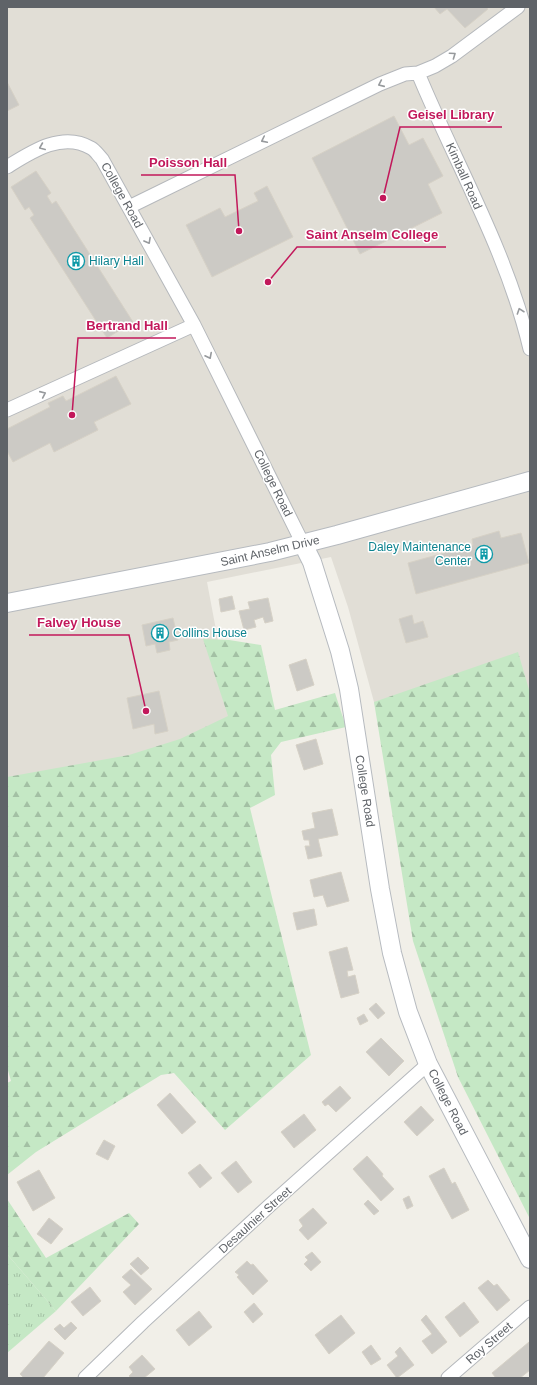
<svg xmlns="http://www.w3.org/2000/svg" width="537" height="1385" viewBox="0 0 537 1385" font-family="Arial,sans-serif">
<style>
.education{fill:#e1ded6}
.grass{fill:url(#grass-tufts)}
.forest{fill:url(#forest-firs)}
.building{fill:#cccac5;stroke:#d6d1c6}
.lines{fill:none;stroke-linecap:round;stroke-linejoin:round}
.street-casing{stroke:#b5b8bc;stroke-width:15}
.secondary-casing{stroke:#b6babf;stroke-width:20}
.street{stroke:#fff;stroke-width:13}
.secondary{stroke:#fff;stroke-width:18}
.oneway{stroke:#979a9d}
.labels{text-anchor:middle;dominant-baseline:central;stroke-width:3;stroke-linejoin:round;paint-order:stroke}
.street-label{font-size:12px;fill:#5f6368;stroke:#fff}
.culture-label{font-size:12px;fill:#0d838f;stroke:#fff;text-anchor:start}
.leader{fill:none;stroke:#c2185b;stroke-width:1.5}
.callout-dot{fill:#c2185b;stroke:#fff;stroke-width:1.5}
.callout-label{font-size:13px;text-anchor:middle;font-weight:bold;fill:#c2185b;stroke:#fff;stroke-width:3;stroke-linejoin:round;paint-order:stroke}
</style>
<defs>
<pattern id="grass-tufts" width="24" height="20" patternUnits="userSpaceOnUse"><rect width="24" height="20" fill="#c5e8c5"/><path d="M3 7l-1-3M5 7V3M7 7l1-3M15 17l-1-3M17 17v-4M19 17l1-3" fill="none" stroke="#a3c0a4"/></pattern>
<pattern id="forest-firs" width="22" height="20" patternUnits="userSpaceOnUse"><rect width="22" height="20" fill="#c5e8c5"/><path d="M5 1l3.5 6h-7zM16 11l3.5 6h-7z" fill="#a3c0a4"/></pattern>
</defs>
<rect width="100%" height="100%" fill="#f1efe8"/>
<path class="education" d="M7,7H530V941L438,960L374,702L348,607L331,557L207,582L248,800L7,925Z"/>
<path class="grass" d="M7,1254L56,1311L7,1353Z"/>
<path class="forest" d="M203,639L229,640L261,645L275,710L335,693L346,727L281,742L271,755L275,795L250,808L311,1055L225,1130L174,1073L161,1075L36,1152L7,1175V1083L11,1081L7,1067V777L129,755L180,739L228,716Z
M518,652L530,693V1219L458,1077L413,941L374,702Z
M7,1199L46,1258L129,1213L139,1224L56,1311L7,1254Z"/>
<path class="building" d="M434,7H486L488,9L465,28L447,9L440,14Z
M7,82L19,105L7,111Z
M394,116L409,145L423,138L443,176L428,184L442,213L360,254L312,158Z
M36,171L51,193L47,196L52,204L56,201L133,322L107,338L30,218L34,215L29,207L25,210L11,187Z
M267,186L293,237L212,277L186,225L220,208L225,217L258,201L254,193Z
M116,376L131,404L94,422L98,430L54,452L50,443L13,462L7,451V429L50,407L48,403L63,396L66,401Z
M499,531L501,538L521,533L529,563L416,594L408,563L473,545L472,539Z
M232,596L235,609L221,612L219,599Z
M268,598L273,621L265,623L263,617L254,620L256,627L244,630L239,611L250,609L248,602Z
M412,615L414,624L423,621L428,637L406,643L399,619Z
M173,618L178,640L169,642L170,650L157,653L155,644L146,646L142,625Z
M306,659L314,685L297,691L289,665Z
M159,691L168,731L155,734L154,724L133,729L127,698Z
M316,739L323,764L304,770L296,745Z
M332,809L338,835L318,839L322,856L308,859L305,846H310L309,840H304L302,831L315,828L312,813Z
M341,872L349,901L327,907L323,895L314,897L310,880Z
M314,909L317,925L297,930L293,913Z
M347,947L353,970L347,971L348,977L355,975L359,993L341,998L329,952Z
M376,1003L385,1013L378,1019L369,1009Z
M364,1014L368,1021L360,1025L357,1018Z
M381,1038L404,1061L389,1076L366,1052Z
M340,1086L351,1098L336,1112L328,1104L325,1106L322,1102Z
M170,1093L196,1122L182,1134L157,1105Z
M421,1106L434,1120L417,1136L404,1122Z
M304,1114L316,1130L294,1148L281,1132Z
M104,1140L115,1146L108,1160L96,1154Z
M367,1156L383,1174L382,1176L394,1189L381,1201L353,1169Z
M236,1161L252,1182L238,1193L221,1173Z
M200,1164L212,1178L200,1188L188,1173Z
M444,1168L452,1184L455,1182L469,1210L452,1219L429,1176Z
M39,1170L55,1198L33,1211L17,1182Z
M409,1196L413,1206L407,1209L403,1199Z
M368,1200L379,1211L374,1215L364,1204Z
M313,1208L327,1223L308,1240L299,1230L303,1226L299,1220Z
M49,1218L63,1229L51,1244L37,1234Z
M312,1252L321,1262L311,1271L304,1264L308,1260L305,1257Z
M138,1257L149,1268L141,1275L130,1264Z
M247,1261L251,1265L253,1264L268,1281L253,1295L237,1277L239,1275L235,1272Z
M131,1269L152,1289L135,1305L123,1292L131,1285L122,1277Z
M488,1280L494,1286L497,1284L510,1300L497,1311L478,1288Z
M90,1287L101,1301L83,1316L71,1302Z
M464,1302L479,1322L460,1337L445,1317Z
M254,1303L263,1314L253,1323L244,1312Z
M199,1311L212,1327L189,1346L176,1330Z
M341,1315L355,1333L329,1354L315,1335Z
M426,1315L447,1342L432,1354L422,1341L432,1334L421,1320Z
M71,1322L77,1328L65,1340L54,1329L60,1324L64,1328Z
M49,1341L64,1353L43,1378H24L20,1374Z
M529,1342L530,1370L520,1378H496L492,1373Z
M371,1345L381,1359L371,1365L362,1352Z
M400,1347L414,1365L397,1378L387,1365L398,1356L395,1352Z
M142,1355L155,1369L144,1378H131L129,1376L133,1372L129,1367Z"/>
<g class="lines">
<g class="street-casing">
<path id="street" d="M418,73C456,165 507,251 530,349
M7,167C31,152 62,131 91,148C95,150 98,155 102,159L194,325L303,544
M129,207L380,84L405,74L418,73L435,66L452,56L518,7
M7,410L194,325
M85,1378L143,1322L269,1206L428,1064
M448,1378L530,1307"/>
</g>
<g class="secondary-casing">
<path id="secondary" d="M303,544L312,562L340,651L349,689L380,889L392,953L408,1012L428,1064L530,1259
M7,603L270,552L337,535L530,481"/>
</g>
<use href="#street" class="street"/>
<use href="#secondary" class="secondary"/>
</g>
<defs><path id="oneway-chevron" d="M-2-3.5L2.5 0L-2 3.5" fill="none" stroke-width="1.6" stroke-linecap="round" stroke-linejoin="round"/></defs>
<g class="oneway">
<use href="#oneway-chevron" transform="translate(453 55) rotate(-35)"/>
<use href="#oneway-chevron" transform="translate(381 84) rotate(156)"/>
<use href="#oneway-chevron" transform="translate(264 140) rotate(154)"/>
<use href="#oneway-chevron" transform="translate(42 147) rotate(157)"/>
<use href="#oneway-chevron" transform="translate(148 241) rotate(61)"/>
<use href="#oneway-chevron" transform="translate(520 311) rotate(-109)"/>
<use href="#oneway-chevron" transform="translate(209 356) rotate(63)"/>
<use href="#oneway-chevron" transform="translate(43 394) rotate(-24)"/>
</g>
<defs>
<g id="building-ring" transform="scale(0.9)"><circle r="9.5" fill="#fff" stroke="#0f9aa8" stroke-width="1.5"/><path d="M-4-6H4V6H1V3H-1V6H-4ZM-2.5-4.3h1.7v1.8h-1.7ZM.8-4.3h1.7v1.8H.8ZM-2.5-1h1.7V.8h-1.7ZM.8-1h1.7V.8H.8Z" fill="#0f9aa8"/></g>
</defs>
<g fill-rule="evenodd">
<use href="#building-ring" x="76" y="261"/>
<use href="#building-ring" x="484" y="554"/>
<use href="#building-ring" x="160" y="633"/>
</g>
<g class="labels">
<g class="street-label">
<text transform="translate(464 176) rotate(66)">Kimball Road</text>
<text transform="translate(122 195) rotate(61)">College Road</text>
<text transform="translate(273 483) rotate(64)">College Road</text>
<text transform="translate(270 551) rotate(-13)">Saint Anselm Drive</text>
<text transform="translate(365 791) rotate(81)">College Road</text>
<text transform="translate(448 1102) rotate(63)">College Road</text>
<text transform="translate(255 1220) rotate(-42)">Desaulnier Street</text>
<text transform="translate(489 1343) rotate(-41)">Roy Street</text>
</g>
<g class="culture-label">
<text x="89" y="261">Hilary Hall</text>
<text x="471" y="547" text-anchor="end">Daley Maintenance<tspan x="471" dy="14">Center</tspan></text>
<text x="173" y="633">Collins House</text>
</g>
</g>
<path class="leader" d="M383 198L400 127H502M239 231L235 175H141M268 282L297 247H446M72 415L78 338H176M146 711L129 635H29"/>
<g class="callout-dot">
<circle cx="383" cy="198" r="4"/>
<circle cx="239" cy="231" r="4"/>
<circle cx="268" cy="282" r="4"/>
<circle cx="72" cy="415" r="4"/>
<circle cx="146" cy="711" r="4"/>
</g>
<g class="callout-label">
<text x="451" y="119">Geisel Library</text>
<text x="188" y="167">Poisson Hall</text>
<text x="372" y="239">Saint Anselm College</text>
<text x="127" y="330">Bertrand Hall</text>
<text x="79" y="627">Falvey House</text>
</g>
<rect width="537" height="1385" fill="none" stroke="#5f6368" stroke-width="16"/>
</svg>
